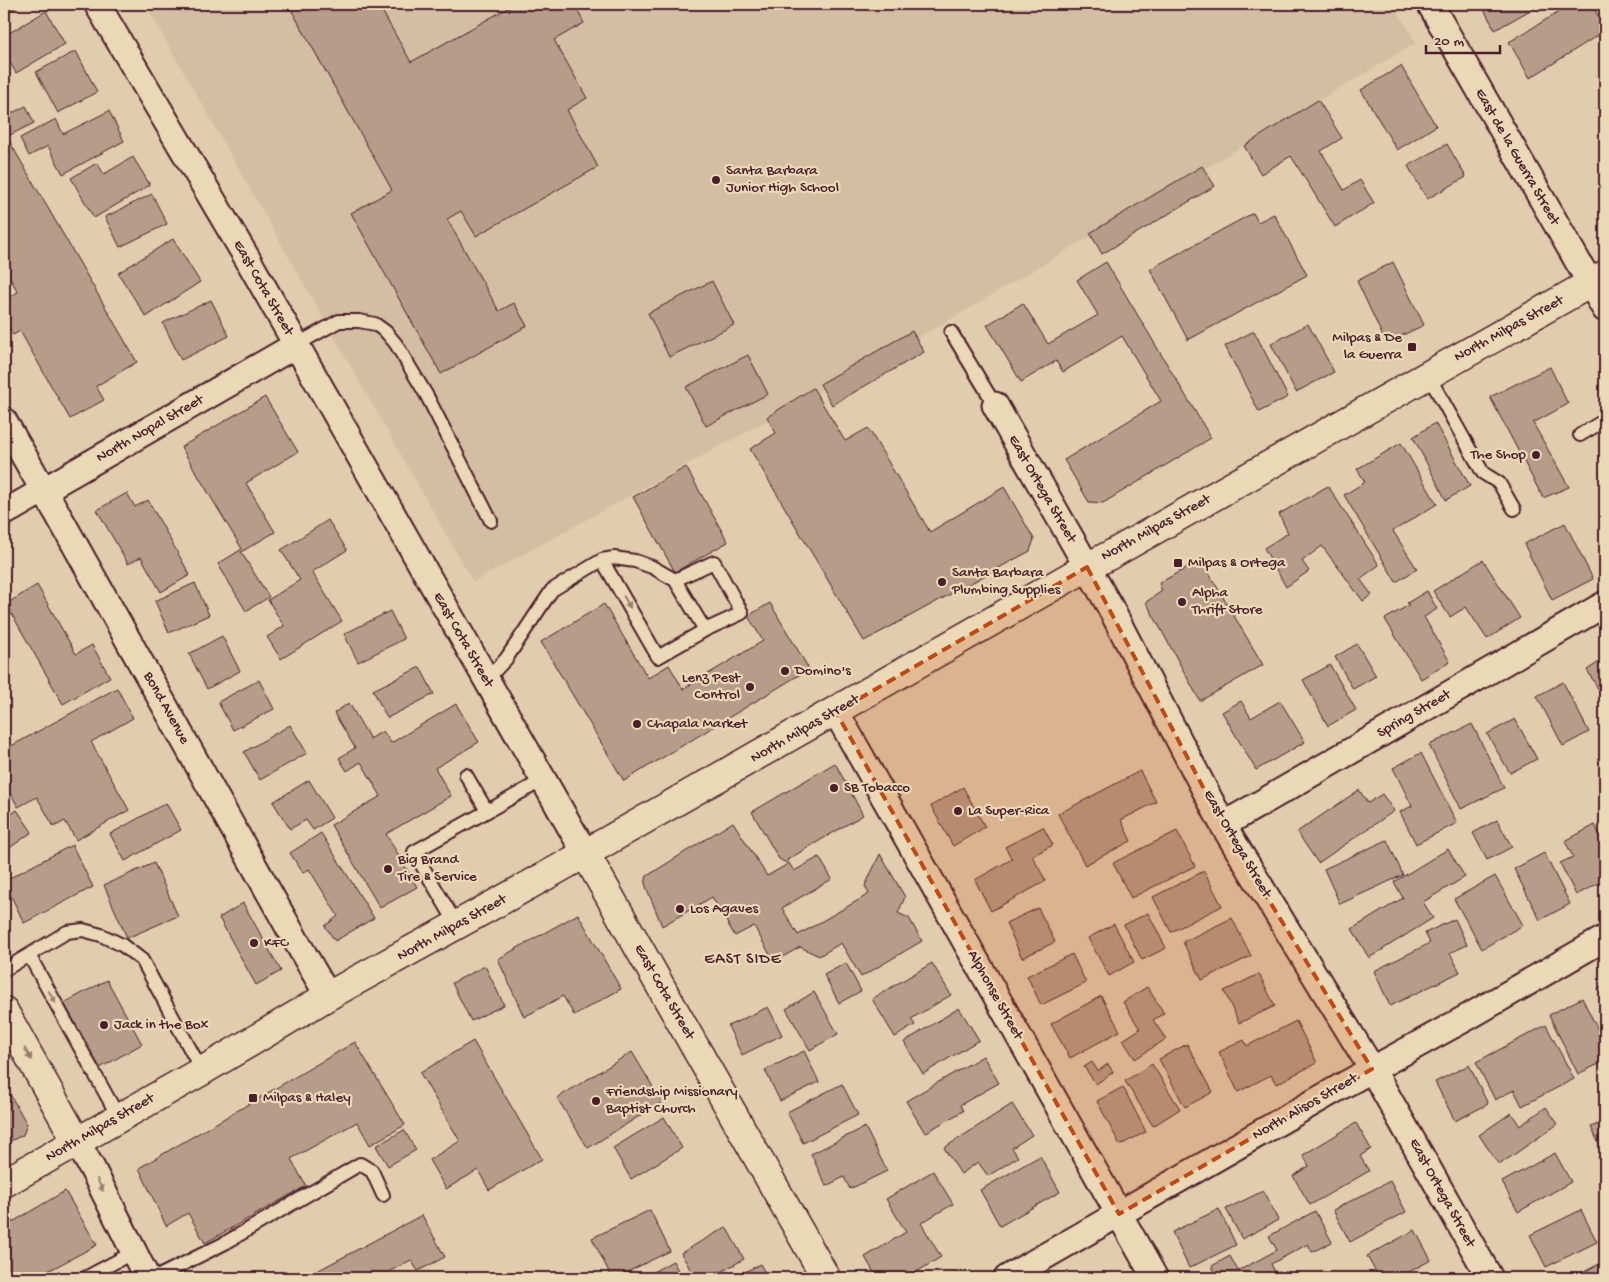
<svg xmlns="http://www.w3.org/2000/svg" width="1609" height="1282" viewBox="0 0 1609 1282" font-family="'Gochi Hand',sans-serif">
<style>
.built{fill:#d4bea3}
.building{fill:#b79c89;stroke:#4a1f2b}
.lines{fill:none;stroke-linecap:round;stroke-linejoin:round}
.service-casing{stroke:#4a1f2b;stroke-width:16}
.minor-casing{stroke:#4a1f2b;stroke-width:29}
.tertiary-casing{stroke:#4a1f2b;stroke-width:31}
.secondary-casing{stroke:#4a1f2b;stroke-width:31}
.service{stroke:#ebd8b6;stroke-width:12}
.minor{stroke:#ebd8b6;stroke-width:25}
.tertiary{stroke:#ebd8b6;stroke-width:28}
.secondary{stroke:#ebd8b6;stroke-width:28}
.oneway{fill:#9a7c70}
.marked{fill:#c04a14;fill-opacity:0.2;stroke:#c04a14;stroke-width:4;stroke-dasharray:10 6;stroke-linejoin:round}
.poi-dot{fill:#4a1f2b;stroke:#ebd8b6;stroke-width:2}
.labels{text-anchor:middle;dominant-baseline:central;stroke-width:4.5;stroke-linejoin:round;paint-order:stroke}
.street-label{font-size:15px;fill:#4a1f2b;stroke:#ebd8b6}
.poi-label{font-size:15px;fill:#4a1f2b;stroke:#ebd8b6;text-anchor:start}
.neighbourhood-label{font-size:16px;letter-spacing:1px;fill:#4a1f2b;stroke:#ebd8b6}
</style>
<rect width="100%" height="100%" fill="#e1cdae"/>
<filter id="ink" filterUnits="userSpaceOnUse"><feTurbulence type="fractalNoise" baseFrequency=".02" numOctaves="2"/><feDisplacementMap in="SourceGraphic" scale="10" xChannelSelector="R" yChannelSelector="G"/><feConvolveMatrix kernelMatrix="1 2 1 2 8 2 1 2 1" color-interpolation-filters="sRGB"/></filter>
<g filter="url(#ink)">
<path class="built" d="M145,4H1394L1416,43L943,324L473,582Z"/>
<path class="building" d="M5,4H22L9,11Z
M288,4H378L411,62L515,4H574L584,23L554,40L587,98L567,110L598,167L476,236L461,211L447,219L499,311L514,303L527,326L441,374L351,213L392,190Z
M1481,4H1541L1495,30Z
M1572,4H1591L1605,27V31L1530,78L1509,42Z
M46,11L65,44L16,73L4,52V36Z
M76,51L97,92L58,113L36,72Z
M1401,66L1436,126L1397,150L1361,90Z
M1318,100L1342,138L1321,151L1344,190L1360,180L1374,203L1335,227L1291,156L1261,174L1244,146Z
M26,106L34,123L8,136L4,126V117Z
M109,111L124,141L63,174L48,146L29,156L20,138L56,119L63,134Z
M8,139L137,362L96,386L104,400L70,419L20,331L13,335L4,320V300L18,292L4,268V142Z
M1447,144L1466,177L1427,199L1408,166Z
M133,157L150,185L94,218L71,178L97,163L104,174Z
M1202,166L1215,186L1102,254L1090,233Z
M152,194L167,224L120,247L105,217Z
M1253,213L1258,222L1274,214L1307,275L1188,340L1150,269Z
M173,239L200,282L146,317L118,273Z
M1106,262L1211,438L1103,503L1089,502L1064,460L1161,401L1122,336L1063,372L1056,361L1021,382L987,325L1023,303L1048,344L1098,315L1077,280Z
M1393,262L1424,325L1386,343L1357,281Z
M712,281L734,325L669,357L648,313Z
M211,300L229,336L181,360L163,323Z
M1308,324L1334,372L1296,392L1271,344Z
M912,331L924,352L832,405L820,384Z
M1254,331L1288,397L1259,412L1225,346Z
M748,355L768,394L706,426L686,387Z
M1550,367L1568,404L1533,423L1569,487L1543,498L1490,397Z
M813,388L845,441L868,428L930,532L1004,487L1034,539L1030,551L864,641L750,449L776,433L767,417Z
M265,397L298,452L246,483L275,532L241,552L269,597L246,611L218,564L242,549L181,447Z
M1435,423L1470,486L1446,500L1413,437Z
M1401,443L1437,504L1393,531L1417,569L1396,582L1344,495L1365,482L1357,469Z
M686,467L728,542L675,572L633,497Z
M1328,486L1379,565L1360,579L1372,595L1363,601L1322,546L1302,561L1309,571L1286,587L1264,548L1288,533L1279,514Z
M127,493L135,507L148,500L190,575L161,592L141,557L128,564L97,510Z
M328,520L347,550L312,572L342,621L281,659L267,637L284,626L268,600L300,580L281,550Z
M1565,523L1593,579L1552,600L1524,544Z
M1201,560L1263,665L1200,701L1146,602L1162,591L1159,583Z
M1483,560L1520,618L1487,639L1466,607L1450,617L1433,591Z
M195,583L209,615L169,633L155,601Z
M37,585L76,654L92,645L110,677L63,704L6,604Z
M1427,591L1437,609L1424,617L1450,662L1421,679L1385,619L1409,605L1407,603Z
M770,603L809,669L624,781L541,642L604,604L648,678L669,665L683,689L763,641L748,616Z
M390,611L404,639L358,662L344,634Z
M222,636L240,671L207,689L189,654Z
M1357,644L1376,676L1353,689L1335,657Z
M1605,658V700L1587,670Z
M1330,665L1356,710L1328,726L1303,680Z
M420,667L434,694L387,718L373,690Z
M259,680L274,709L233,730L218,702Z
M1563,682L1589,732L1563,746L1537,696Z
M117,688L133,718L91,742L129,810L76,840L65,821L54,827L37,797L18,807L11,794L4,798V750Z
M1241,701L1251,718L1280,701L1305,742L1256,770L1222,712Z
M349,703L370,739L383,731L391,743L456,704L479,742L435,768L451,796L386,834L417,887L380,908L331,825L381,796L361,762L347,771L339,758L355,748L334,713Z
M1515,719L1537,759L1510,773L1487,734Z
M1472,724L1504,788L1461,809L1429,745Z
M290,725L307,753L260,780L244,752Z
M1421,753L1457,823L1416,844L1400,812L1412,806L1393,768Z
M835,763L863,815L787,860L794,871L819,857L832,879L782,908L798,935L869,894L865,886L880,854L905,897L898,913L909,918L922,941L861,977L841,943L819,956L800,947L774,962L754,926L735,936L712,897L662,926L645,884L647,876L733,822L767,876L788,864L779,859L752,812Z
M1140,771L1156,802L1121,820L1131,841L1085,865L1058,814Z
M309,780L332,818L313,830L306,820L290,829L273,802Z
M963,787L985,827L953,846L931,806Z
M1359,790L1368,803L1382,794L1394,811L1318,863L1297,832Z
M166,803L181,830L125,861L110,834Z
M17,810L32,832L4,852V819Z
M1497,820L1512,847L1487,860L1473,833Z
M1595,825L1605,845V880L1576,895L1560,863L1573,857L1565,841Z
M1043,827L1053,845L1032,856L1046,881L991,911L975,880L1012,859L1005,847Z
M1177,831L1195,866L1131,898L1113,863Z
M321,833L374,918L335,941L325,926L338,916L309,869L303,873L290,853Z
M1387,840L1403,875L1340,904L1324,869Z
M72,845L93,887L24,923L4,881Z
M1448,849L1465,877L1423,902L1433,918L1369,958L1352,929L1403,898L1394,882Z
M1544,853L1570,904L1540,920L1514,869Z
M154,863L178,916L127,938L104,885Z
M1204,871L1222,906L1171,932L1153,897Z
M1495,876L1523,925L1482,949L1454,899Z
M243,903L281,971L256,985L219,918Z
M1038,908L1055,942L1022,958L1006,923Z
M1148,913L1166,948L1142,960L1124,925Z
M578,914L621,989L574,1015L563,996L524,1017L498,959Z
M1232,918L1251,956L1202,980L1183,942Z
M1455,919L1467,945L1450,953L1460,972L1390,1006L1374,971L1430,943L1425,933Z
M1114,924L1134,962L1109,976L1088,938Z
M1072,954L1086,983L1041,1005L1027,976Z
M846,963L861,991L839,1003L824,975Z
M932,963L951,995L911,1019L915,1025L895,1037L872,999Z
M485,966L504,1005L471,1021L452,983Z
M1259,974L1275,1006L1239,1023L1224,991Z
M107,980L142,1044L100,1068L64,1003Z
M1605,985V1001L1598,989Z
M1147,987L1164,1013L1153,1020L1166,1039L1135,1059L1123,1040L1140,1029L1123,1002Z
M814,992L838,1034L810,1050L786,1009Z
M1101,996L1120,1031L1070,1058L1051,1024Z
M1582,998L1605,1044V1061L1578,1074L1549,1015Z
M768,1007L782,1035L742,1055L728,1026Z
M959,1008L979,1040L923,1074L904,1042Z
M1296,1021L1317,1063L1276,1084L1271,1075L1238,1092L1219,1052L1244,1040L1247,1046Z
M1546,1025L1574,1079L1522,1106L1514,1090L1495,1100L1476,1062Z
M473,1041L542,1159L489,1190L478,1170L446,1189L429,1160L460,1141L420,1073Z
M355,1042L405,1125L370,1145L357,1122L291,1159L306,1186L205,1243L188,1213L166,1226L139,1168Z
M1187,1044L1213,1092L1185,1107L1159,1059Z
M804,1051L819,1082L780,1101L765,1070Z
M632,1052L662,1102L588,1148L557,1098Z
M983,1056L999,1083L960,1105L963,1111L925,1133L906,1101Z
M1092,1062L1098,1071L1108,1064L1113,1072L1096,1084L1084,1067Z
M1152,1064L1180,1109L1153,1126L1125,1081Z
M1469,1065L1488,1104L1455,1121L1435,1082Z
M4,1084L27,1124L23,1135L4,1144Z
M842,1084L858,1115L803,1143L787,1112Z
M1123,1087L1146,1132L1120,1145L1097,1101Z
M1012,1104L1032,1135L1012,1148L1018,1157L988,1176L978,1162L961,1174L944,1148Z
M1546,1107L1558,1124L1499,1165L1479,1135L1511,1113L1520,1126Z
M664,1117L682,1148L631,1179L613,1148Z
M1605,1121V1155H1604L1591,1127Z
M1356,1123L1371,1149L1360,1156L1369,1171L1310,1205L1293,1176L1309,1166L1303,1155Z
M865,1127L887,1171L850,1189L844,1177L826,1186L811,1154Z
M404,1130L416,1150L388,1166L376,1146Z
M1555,1153L1571,1182L1518,1212L1502,1182Z
M1040,1156L1060,1192L1000,1226L980,1190Z
M933,1171L953,1204L921,1223L941,1257L907,1278H877L865,1257L906,1232L886,1199Z
M1390,1181L1406,1212L1350,1242L1333,1210Z
M65,1191L97,1245L35,1278H4V1227Z
M1263,1191L1278,1220L1242,1239L1226,1209Z
M1219,1209L1236,1245L1189,1268L1172,1232Z
M650,1210L670,1251L615,1278H612L592,1238Z
M1581,1210L1597,1242L1546,1267L1530,1235Z
M1315,1211L1332,1242L1312,1252L1308,1244L1271,1264L1278,1278H1218L1212,1266L1230,1256L1238,1271L1277,1250L1269,1236Z
M422,1215L445,1257L418,1271L411,1260L377,1278H304Z
M726,1227L744,1259L711,1278H695L681,1253Z
M1415,1230L1431,1260L1398,1278H1379L1367,1256Z
M673,1261L682,1278H642Z
M1605,1261V1278H1572Z
M760,1264L768,1278H734Z"/>
<g class="lines">
<g class="service-casing">
<path id="service" d="M951,332L995,405
M296,345L339,321H359L375,324L386,332L396,344L427,396L491,521
M1428,375L1483,473L1499,483L1514,509
M1580,435L1605,420
M602,560L658,657L705,630L742,613L714,562L675,580
M486,680L506,659L552,590L602,560L614,558L635,561L652,567L675,580L705,630
M466,775L487,811
M457,925L414,852L543,780
M29,955L119,1118
M4,970L67,932L83,930L101,935L122,945L142,960L202,1071
M85,1278L134,1252
M155,1278L225,1243L360,1164L372,1171L383,1195"/>
</g>
<g class="minor-casing">
<path id="minor" d="M97,4L247,258L585,853
M1430,4L1605,309
M995,405L1109,605L1223,825L1372,1069L1490,1278
M4,421L44,491L56,511L295,939L328,996
M4,513L296,345
M836,712L1155,1278
M1223,825L1605,604
M77,1142L92,1168L147,1278
M1007,1278L1342,1086L1468,1017L1605,938"/>
</g>
<g class="tertiary-casing">
<path id="tertiary" d="M585,853L826,1278
M4,1011L77,1142"/>
</g>
<g class="secondary-casing">
<path id="secondary" d="M4,1183L202,1071L328,996L558,869L1087,567L1112,554L1605,275"/>
</g>
<use href="#service" class="service"/>
<use href="#minor" class="minor"/>
<use href="#tertiary" class="tertiary"/>
<use href="#secondary" class="secondary"/>
</g>
<defs><path id="oneway-solid" d="M-6-.8H1V-3.2L6.5 0L1 3.2V.8H-6Z" transform="scale(1.25)"/></defs>
<g class="oneway">
<use href="#oneway-solid" transform="translate(627 602) rotate(60)"/>
<use href="#oneway-solid" transform="translate(52 997) rotate(61)"/>
<use href="#oneway-solid" transform="translate(28 1054) rotate(60)"/>
<use href="#oneway-solid" transform="translate(100 1185) rotate(64)"/>
</g>
</g>
<path class="marked" d="M1087,567L1223,825L1372,1069L1119,1214L836,712Z"/>
<g class="poi-dot">
<circle cx="716" cy="180" r="5"/>
<rect x="1407" y="342" width="10" height="10" rx="2.5"/>
<circle cx="1536" cy="455" r="5"/>
<rect x="1173" y="558" width="10" height="10" rx="2.5"/>
<circle cx="942" cy="582" r="5"/>
<circle cx="1182" cy="602" r="5"/>
<circle cx="785" cy="671" r="5"/>
<circle cx="750" cy="687" r="5"/>
<circle cx="637" cy="724" r="5"/>
<circle cx="834" cy="788" r="5"/>
<circle cx="958" cy="811" r="5"/>
<circle cx="388" cy="869" r="5"/>
<circle cx="680" cy="909" r="5"/>
<circle cx="254" cy="943" r="5"/>
<circle cx="104" cy="1025" r="5"/>
<rect x="248" y="1093" width="10" height="10" rx="2.5"/>
<circle cx="596" cy="1101" r="5"/>
</g>
<g class="labels">
<g class="street-label">
<text transform="translate(1517 157) rotate(60)">East de la Guerra Street</text>
<text transform="translate(263 288) rotate(60)">East Cota Street</text>
<text transform="translate(1509 329) rotate(-29)">North Milpas Street</text>
<text transform="translate(150 429) rotate(-30)">North Nopal Street</text>
<text transform="translate(1042 489) rotate(60)">East Ortega Street</text>
<text transform="translate(1156 528) rotate(-29)">North Milpas Street</text>
<text transform="translate(463 640) rotate(60)">East Cota Street</text>
<text transform="translate(166 708) rotate(61)">Bond Avenue</text>
<text transform="translate(1414 714) rotate(-30)">Spring Street</text>
<text transform="translate(805 729) rotate(-30)">North Milpas Street</text>
<text transform="translate(1237 844) rotate(60)">East Ortega Street</text>
<text transform="translate(452 928) rotate(-29)">North Milpas Street</text>
<text transform="translate(664 992) rotate(60)">East Cota Street</text>
<text transform="translate(995 995) rotate(61)">Alphonse Street</text>
<text transform="translate(1305 1107) rotate(-30)">North Alisos Street</text>
<text transform="translate(100 1128) rotate(-30)">North Milpas Street</text>
<text transform="translate(1442 1193) rotate(61)">East Ortega Street</text>
</g>
<g class="poi-label">
<text x="726" y="171">Santa Barbara<tspan x="726" dy="17">Junior High School</tspan></text>
<text x="1402" y="338" text-anchor="end">Milpas &amp; De<tspan x="1402" dy="17">la Guerra</tspan></text>
<text x="1526" y="455" text-anchor="end">The Shop</text>
<text x="1188" y="563">Milpas &amp; Ortega</text>
<text x="952" y="573">Santa Barbara<tspan x="952" dy="17">Plumbing Supplies</tspan></text>
<text x="1192" y="593">Alpha<tspan x="1192" dy="17">Thrift Store</tspan></text>
<text x="795" y="671">Domino's</text>
<text x="740" y="678" text-anchor="end">Lenz Pest<tspan x="740" dy="17">Control</tspan></text>
<text x="647" y="724">Chapala Market</text>
<text x="844" y="788">SB Tobacco</text>
<text x="968" y="811">La Super-Rica</text>
<text x="398" y="860">Big Brand<tspan x="398" dy="17">Tire &amp; Service</tspan></text>
<text x="690" y="909">Los Agaves</text>
<text x="264" y="943">KFC</text>
<text x="114" y="1025">Jack in the Box</text>
<text x="606" y="1092">Friendship Missionary<tspan x="606" dy="17">Baptist Church</tspan></text>
<text x="263" y="1098">Milpas &amp; Haley</text>
</g>
<g class="neighbourhood-label">
<text x="743" y="960">EAST SIDE</text>
</g>
</g>
<rect width="1609" height="1282" fill="none" stroke="#ebd8b6" stroke-width="20"/>
<rect x="10" y="10" width="1589" height="1262" fill="none" stroke="#4a1f2b" stroke-width="2" filter="url(#ink)"/>
<path d="M1426 45v8h74v-8" fill="none" stroke="#4a1f2b" stroke-width="2.5"/>
<text x="1434" y="45" font-size="15" fill="#4a1f2b" stroke="#ebd8b6" stroke-width="4" paint-order="stroke">20 m</text>
</svg>
